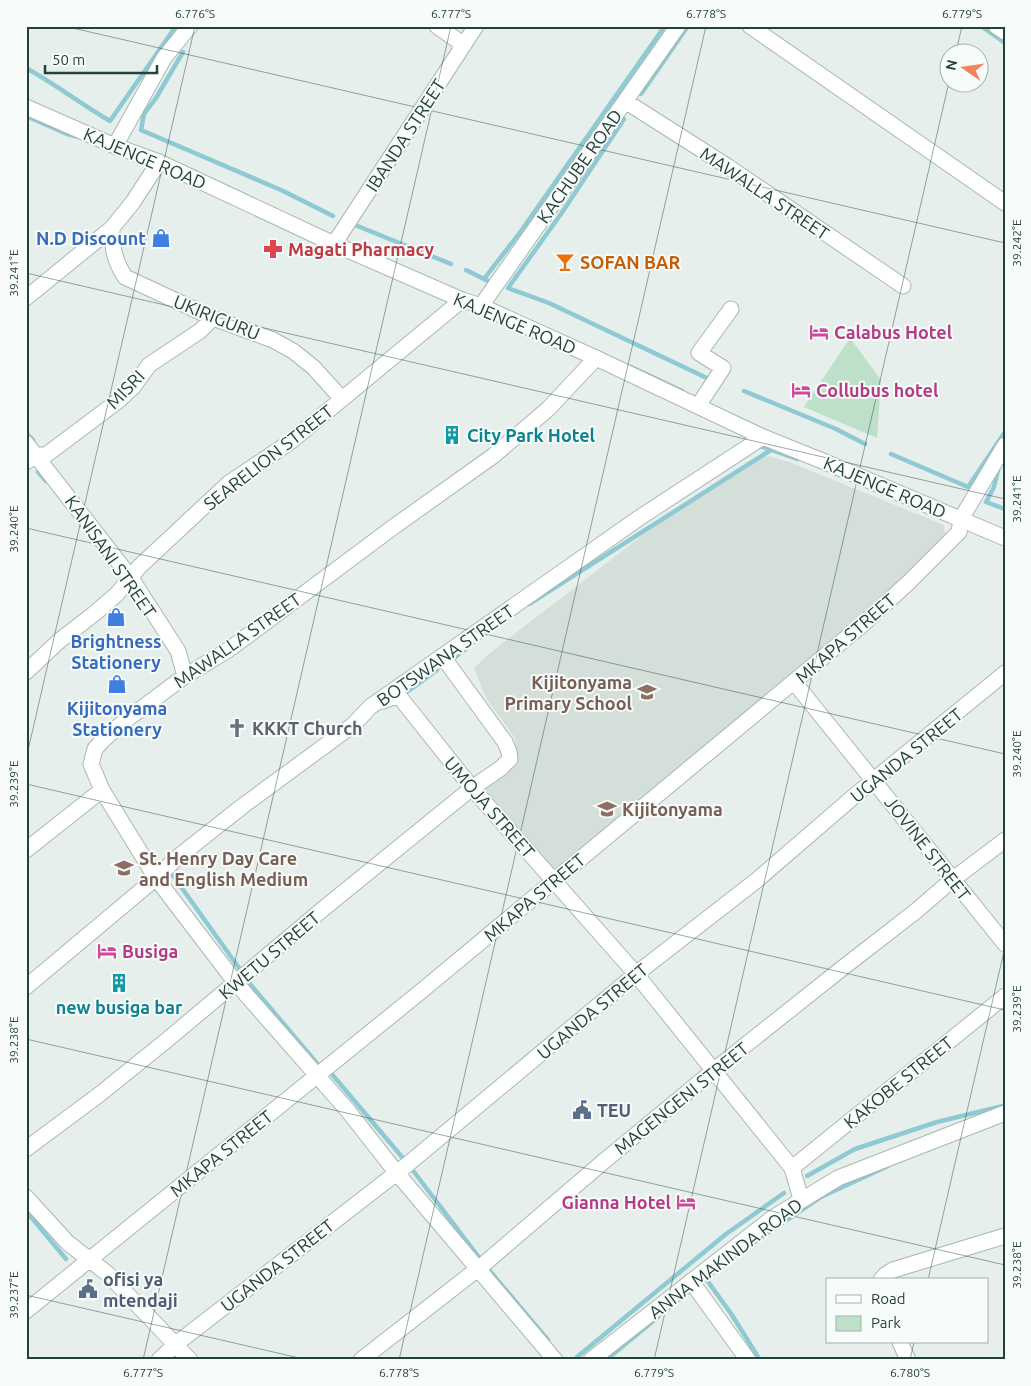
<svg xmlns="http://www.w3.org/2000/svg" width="1031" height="1386" viewBox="0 0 1031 1386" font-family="Ubuntu,sans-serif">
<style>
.built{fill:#d4dfda}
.green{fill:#bfe0c8}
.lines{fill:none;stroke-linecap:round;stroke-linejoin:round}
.stream{stroke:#8ec9d4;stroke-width:4.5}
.minor-casing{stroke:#a8b8b2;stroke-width:17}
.tertiary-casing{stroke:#a8b8b2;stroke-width:17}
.minor{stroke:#fff;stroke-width:15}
.tertiary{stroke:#fff;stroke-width:15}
.ticks{fill:none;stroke:#24423a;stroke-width:1;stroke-opacity:0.45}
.labels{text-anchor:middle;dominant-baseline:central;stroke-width:4;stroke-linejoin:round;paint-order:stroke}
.street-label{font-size:18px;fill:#24423a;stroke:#f7fbf9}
.shop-label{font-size:18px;font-weight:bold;fill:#366cbe;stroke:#f7fbf9}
.health-label{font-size:18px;font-weight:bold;fill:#be3a42;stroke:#f7fbf9;text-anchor:start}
.food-label{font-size:18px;font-weight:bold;fill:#c56008;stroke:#f7fbf9;text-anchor:start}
.hotel-label{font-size:18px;font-weight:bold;fill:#b23c85;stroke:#f7fbf9;text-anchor:start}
.culture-label{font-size:18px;font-weight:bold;fill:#0d838f;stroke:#f7fbf9;text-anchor:start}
.education-label{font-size:18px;font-weight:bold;fill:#785e54;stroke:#f7fbf9;text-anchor:start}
.worship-label{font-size:18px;font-weight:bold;fill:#5b616d;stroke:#f7fbf9;text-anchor:start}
.service-label{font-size:18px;font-weight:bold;fill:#4e5e75;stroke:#f7fbf9;text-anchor:start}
.neatline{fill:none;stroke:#24423a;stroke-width:2}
.ticks-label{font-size:12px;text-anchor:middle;fill:#24423a}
</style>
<rect width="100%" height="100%" fill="#e6efeb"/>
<path class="built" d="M768,456L789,462L944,525L947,552L560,882L483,787L517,765L515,738L486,698L474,668L490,653L661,521L747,463Z"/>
<path class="green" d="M850,338L881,380L877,438L804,407Z"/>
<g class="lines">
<path class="stream" d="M981,26L1005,43
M183,52L156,98L144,114L141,130L281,190L333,216
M26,68C55,84 81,104 110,121L176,26
M641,94L688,26
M26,116L67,134L79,137
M624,119L561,214L508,288L549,303L711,380
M355,225L451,264
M466,270L488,281
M484,279L521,231L662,30
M631,367L682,391
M744,391L836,429L865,444
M26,433L33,440
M760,446L798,459
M891,454L968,487L1005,432
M999,466L994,487L986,502L1005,509
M38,472L46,481
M131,588L133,599L143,608
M529,604L771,450
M453,659L468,647
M407,692L437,670
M169,870L239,968
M250,984L321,1068
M326,1072H330L408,1164L484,1264L548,1340
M807,1176L855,1149L937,1122L1003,1106
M26,1211L66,1259
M747,1247L821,1197L888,1166
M704,1276L732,1315L760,1360
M577,1357L726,1234L784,1193
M606,1360L658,1317"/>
<g class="minor-casing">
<path id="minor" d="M437,26L464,45
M750,26L1005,203
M996,26L1005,32
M625,101L727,166L903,286
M115,146L164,58L190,26
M112,228C111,246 115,262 125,277L213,318L273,340L293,351L313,367L342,399
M334,244L476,26
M26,298L112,228L133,202L159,162
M481,306L678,26
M698,406L723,368L699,353L731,309
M26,443L131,578L178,651L185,676
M26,462L36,455H46L118,401L133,387L149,365L200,331L213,318
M26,672L59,641L95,613L117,594L139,567L229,483L290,442L462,300
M794,682L1005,944
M383,701L398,695L472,788L636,974L792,1168L801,1199
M26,850L102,790
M26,987L156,878L178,857L244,805L353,725L370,707L639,518L763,437
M26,1149L100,1094L167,1040L323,909L472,788L501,768L510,759L509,752L505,742L443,657
M792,1168L1005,996
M26,1197L68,1243L108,1274L190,1360
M881,1280L885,1275L893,1270L1005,1236
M691,1281L748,1360
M26,1311L419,993L862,625L907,584L959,532L961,519L1005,445
M900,1342L908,1360
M159,1360L176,1344L408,1164L636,974L757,880L859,792L1005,673
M361,1360L484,1264L603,1162L713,1071L840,970L916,911L952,880L1005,840
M555,1360L396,1172L349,1112L236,983L156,878L102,790L91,764L95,749L103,740L126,720L185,676L228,650L258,628L392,528L493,456L548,409L596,358"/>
</g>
<g class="tertiary-casing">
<path id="tertiary" d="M26,107L115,146L159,162L334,244L462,300L481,306L596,358L763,437L830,464L1005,538
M591,1360L771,1219L838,1178L1005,1113"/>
</g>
<use href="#minor" class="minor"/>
<use href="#tertiary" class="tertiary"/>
</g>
<path class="ticks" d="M64,26L1005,243M956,52L962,26M26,273L1005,499M26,528L1005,754M26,759L195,26M26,784L1005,1010M26,1039L1005,1265M928,1280L1005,947M26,1295L308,1360M143,1360L451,26M399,1360L706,26M654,1360L949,82M910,1360L914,1342"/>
<defs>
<g id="shop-bare" transform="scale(1.5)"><path d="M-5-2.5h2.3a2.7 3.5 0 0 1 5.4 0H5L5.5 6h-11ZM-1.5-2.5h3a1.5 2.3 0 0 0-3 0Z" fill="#3f7fe0" stroke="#f7fbf9" stroke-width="2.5" paint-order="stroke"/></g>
<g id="pharmacy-bare" transform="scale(1.5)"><path d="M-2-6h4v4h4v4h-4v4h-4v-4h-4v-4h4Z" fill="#e0444e" stroke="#f7fbf9" stroke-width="2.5" paint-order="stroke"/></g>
<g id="bar-bare" transform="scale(1.5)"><path d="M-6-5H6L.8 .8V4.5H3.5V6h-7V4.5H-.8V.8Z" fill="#e8710a" stroke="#f7fbf9" stroke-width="2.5" paint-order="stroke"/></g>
<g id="hotel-bare" transform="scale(1.5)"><path d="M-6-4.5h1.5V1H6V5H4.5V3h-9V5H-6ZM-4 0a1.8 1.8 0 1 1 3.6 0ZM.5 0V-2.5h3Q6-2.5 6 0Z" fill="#d1479c" stroke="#f7fbf9" stroke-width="2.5" paint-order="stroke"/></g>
<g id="building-bare" transform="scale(1.5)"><path d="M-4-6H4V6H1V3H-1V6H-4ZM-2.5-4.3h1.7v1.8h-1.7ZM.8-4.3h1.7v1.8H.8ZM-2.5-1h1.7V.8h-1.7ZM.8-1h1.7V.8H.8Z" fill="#0f9aa8" stroke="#f7fbf9" stroke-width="2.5" paint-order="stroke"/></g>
<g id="school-bare" transform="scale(1.5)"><path d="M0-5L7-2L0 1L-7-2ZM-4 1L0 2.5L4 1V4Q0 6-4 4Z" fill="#8d6e63" stroke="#f7fbf9" stroke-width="2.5" paint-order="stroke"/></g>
<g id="church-bare" transform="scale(1.5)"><path d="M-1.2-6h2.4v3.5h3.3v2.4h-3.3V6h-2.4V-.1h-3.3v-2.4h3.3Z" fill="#6b7280" stroke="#f7fbf9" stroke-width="2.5" paint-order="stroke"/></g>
<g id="civic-bare" transform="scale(1.5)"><path d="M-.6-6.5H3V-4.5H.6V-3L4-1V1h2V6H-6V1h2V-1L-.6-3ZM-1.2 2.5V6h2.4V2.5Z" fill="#5c6f8a" stroke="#f7fbf9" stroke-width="2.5" paint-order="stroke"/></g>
</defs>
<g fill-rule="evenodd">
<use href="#shop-bare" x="161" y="238"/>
<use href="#pharmacy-bare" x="273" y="249"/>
<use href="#bar-bare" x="565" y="262"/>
<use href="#hotel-bare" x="819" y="332"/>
<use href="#hotel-bare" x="801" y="390"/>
<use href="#building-bare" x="452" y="435"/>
<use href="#shop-bare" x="116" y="617"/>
<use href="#shop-bare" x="117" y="684"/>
<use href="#school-bare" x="647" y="692"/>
<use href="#church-bare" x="237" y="728"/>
<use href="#school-bare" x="607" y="809"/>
<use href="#school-bare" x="124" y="868"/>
<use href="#hotel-bare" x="107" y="951"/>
<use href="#building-bare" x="119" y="983"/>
<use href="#civic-bare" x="582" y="1110"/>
<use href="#hotel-bare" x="686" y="1202"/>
<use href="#civic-bare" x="88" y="1289"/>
</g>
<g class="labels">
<g class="street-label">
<text transform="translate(405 135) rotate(-57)">IBANDA STREET</text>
<text transform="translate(145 158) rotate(23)">KAJENGE ROAD</text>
<text transform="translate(579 166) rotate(-55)">KACHUBE ROAD</text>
<text transform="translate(765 193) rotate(34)">MAWALLA STREET</text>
<text transform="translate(217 317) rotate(22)">UKIRIGURU</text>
<text transform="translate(515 323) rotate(23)">KAJENGE ROAD</text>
<text transform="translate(125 389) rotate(-46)">MISRI</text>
<text transform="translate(268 457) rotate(-38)">SEARELION STREET</text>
<text transform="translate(885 487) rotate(23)">KAJENGE ROAD</text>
<text transform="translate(111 556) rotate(55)">KANISANI STREET</text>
<text transform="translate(845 638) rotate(-41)">MKAPA STREET</text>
<text transform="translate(237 640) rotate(-35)">MAWALLA STREET</text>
<text transform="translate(445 655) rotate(-35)">BOTSWANA STREET</text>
<text transform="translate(906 755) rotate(-39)">UGANDA STREET</text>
<text transform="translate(490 807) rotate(49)">UMOJA STREET</text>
<text transform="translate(928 848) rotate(52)">JOVINE STREET</text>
<text transform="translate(534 897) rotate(-40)">MKAPA STREET</text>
<text transform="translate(269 955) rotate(-40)">KWETU STREET</text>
<text transform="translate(592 1011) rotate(-40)">UGANDA STREET</text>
<text transform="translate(898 1082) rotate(-39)">KAKOBE STREET</text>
<text transform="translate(681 1098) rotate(-39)">MAGENGENI STREET</text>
<text transform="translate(221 1153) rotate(-39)">MKAPA STREET</text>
<text transform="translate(725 1258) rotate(-37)">ANNA MAKINDA ROAD</text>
<text transform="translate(277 1265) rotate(-38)">UGANDA STREET</text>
</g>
<g class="shop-label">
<text x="146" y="238" text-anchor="end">N.D Discount</text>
<text x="116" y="641">Brightness<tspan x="116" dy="21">Stationery</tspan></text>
<text x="117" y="708">Kijitonyama<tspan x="117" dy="21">Stationery</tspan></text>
</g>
<g class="health-label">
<text x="288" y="249">Magati Pharmacy</text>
</g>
<g class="food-label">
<text x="580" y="262">SOFAN BAR</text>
</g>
<g class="hotel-label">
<text x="834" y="332">Calabus Hotel</text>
<text x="816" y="390">Collubus hotel</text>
<text x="122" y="951">Busiga</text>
<text x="671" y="1202" text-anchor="end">Gianna Hotel</text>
</g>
<g class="culture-label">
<text x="467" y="435">City Park Hotel</text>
<text x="119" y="1007" text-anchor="middle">new busiga bar</text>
</g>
<g class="education-label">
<text x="632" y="682" text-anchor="end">Kijitonyama<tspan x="632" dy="21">Primary School</tspan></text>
<text x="622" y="809">Kijitonyama</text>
<text x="139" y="858">St. Henry Day Care<tspan x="139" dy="21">and English Medium</tspan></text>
</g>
<g class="worship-label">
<text x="252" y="728">KKKT Church</text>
</g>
<g class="service-label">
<text x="597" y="1110">TEU</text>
<text x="103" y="1279">ofisi ya<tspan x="103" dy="21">mtendaji</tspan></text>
</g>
</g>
<rect width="1031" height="1386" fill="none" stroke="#f7fbf9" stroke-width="55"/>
<rect x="826" y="1278" width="162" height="65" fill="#f7fbf9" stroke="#a3b1ad"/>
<rect x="836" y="1295" width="25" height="8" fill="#ffffff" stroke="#a3b1ad"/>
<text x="871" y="1304" font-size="15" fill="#24423a">Road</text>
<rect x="836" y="1316" width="25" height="15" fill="#bfe0c8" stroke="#a3b1ad"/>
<text x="871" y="1328" font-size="15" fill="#24423a">Park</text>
<g transform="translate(964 68) rotate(283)"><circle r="24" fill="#f7fbf9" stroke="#a3b1ad"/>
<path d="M0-4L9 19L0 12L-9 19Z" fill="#f4845f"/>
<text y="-8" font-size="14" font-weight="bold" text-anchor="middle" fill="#24423a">N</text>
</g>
<path d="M45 65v8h112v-8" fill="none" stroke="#24423a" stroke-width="2.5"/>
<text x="52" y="65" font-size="15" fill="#24423a" stroke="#f7fbf9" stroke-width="4" paint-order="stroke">50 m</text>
<rect x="28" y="28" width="976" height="1330" class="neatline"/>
<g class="ticks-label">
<text x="195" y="18">6.776°S</text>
<text x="451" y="18">6.777°S</text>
<text x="706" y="18">6.778°S</text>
<text x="962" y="18">6.779°S</text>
<text transform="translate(1017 243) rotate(-90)" y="4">39.242°E</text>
<text transform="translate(14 273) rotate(-90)" y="4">39.241°E</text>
<text transform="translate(1017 499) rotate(-90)" y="4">39.241°E</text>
<text transform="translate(14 529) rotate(-90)" y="4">39.240°E</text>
<text transform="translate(1017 754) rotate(-90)" y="4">39.240°E</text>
<text transform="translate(14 784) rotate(-90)" y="4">39.239°E</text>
<text transform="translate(1017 1009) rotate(-90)" y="4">39.239°E</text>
<text transform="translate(14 1040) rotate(-90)" y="4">39.238°E</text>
<text transform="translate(1017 1265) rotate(-90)" y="4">39.238°E</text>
<text transform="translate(14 1295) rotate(-90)" y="4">39.237°E</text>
<text x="143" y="1377">6.777°S</text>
<text x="399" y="1377">6.778°S</text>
<text x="654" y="1377">6.779°S</text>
<text x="910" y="1377">6.780°S</text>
</g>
</svg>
